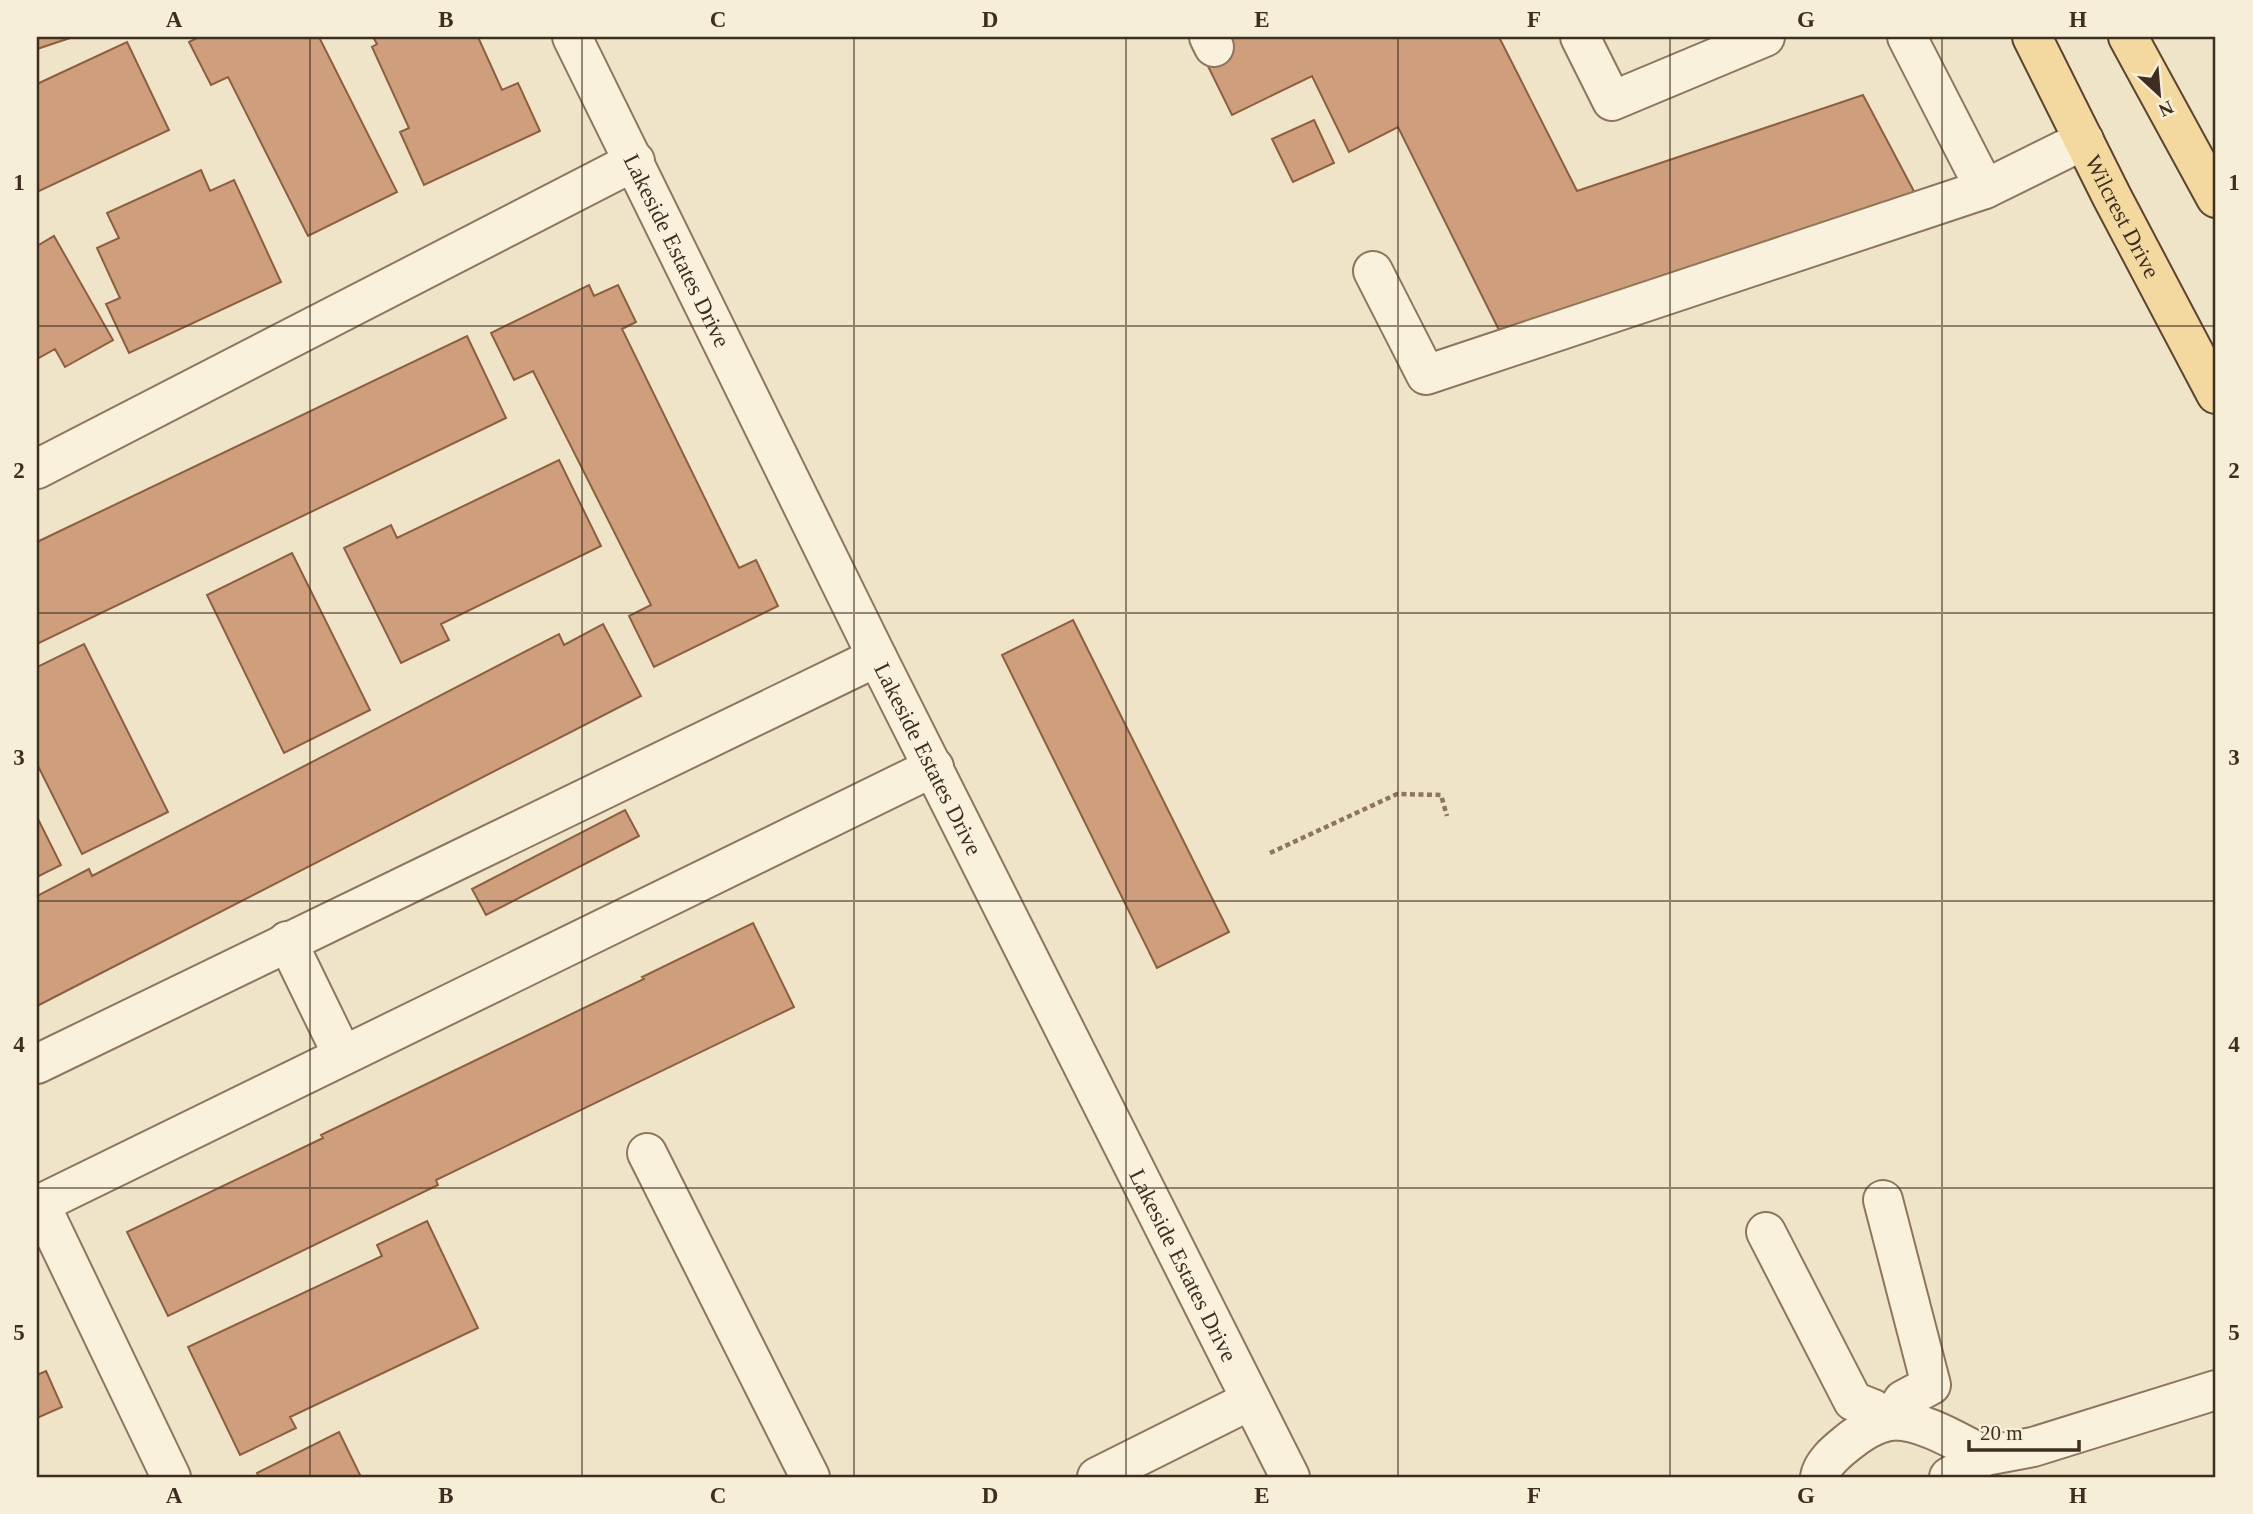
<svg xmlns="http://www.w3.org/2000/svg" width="2253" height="1514" viewBox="0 0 2253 1514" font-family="'Times New Roman',serif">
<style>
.building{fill:#cf9f7d;stroke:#8d5f41;stroke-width:2}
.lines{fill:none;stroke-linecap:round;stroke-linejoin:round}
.minor-casing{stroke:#8d765c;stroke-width:42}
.major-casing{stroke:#5b4430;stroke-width:42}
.path{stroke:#8d765c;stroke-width:4.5;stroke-dasharray:5 3.5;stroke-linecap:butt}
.minor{stroke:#faf1dc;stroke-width:38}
.major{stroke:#f3d9a0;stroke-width:38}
.grid{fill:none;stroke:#3d2e20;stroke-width:2;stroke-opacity:0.55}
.labels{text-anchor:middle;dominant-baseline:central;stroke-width:5;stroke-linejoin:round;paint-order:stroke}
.street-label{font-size:23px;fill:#3d2e20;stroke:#f7eed8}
.neatline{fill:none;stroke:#3d2e20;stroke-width:2.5}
.grid-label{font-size:23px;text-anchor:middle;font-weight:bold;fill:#3d2e20}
</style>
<rect width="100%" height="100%" fill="#f0e4c8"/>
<path class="building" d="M37,37H73L37,49Z
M199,37H319L397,192L308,236L228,77L211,85L189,42Z
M373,37H478L502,90L518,83L540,131L424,185L400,132L409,128L372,47L377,44Z
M1233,37H1499L1577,191L1863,95L1918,199L1500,332L1398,127L1349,152L1312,76L1232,115L1202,54Z
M127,42L169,130L37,192V84Z
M1314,120L1334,163L1293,182L1272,139Z
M201,170L210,191L234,180L281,282L129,353L106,304L120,298L97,248L119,238L107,213Z
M54,236L113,340L65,367L55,349L37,359V246Z
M589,285L594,296L618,285L636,322L622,329L739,568L756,560L778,606L654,667L629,616L651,605L533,371L514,380L491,333Z
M467,336L506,418L37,644V542Z
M559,460L601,546L441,624L449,640L401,663L344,548L391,525L397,538Z
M292,553L370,710L284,753L207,595Z
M1073,620L1229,932L1157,968L1002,655Z
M603,624L641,696L37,1006V896L89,869L92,876L559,634L564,645Z
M84,644L168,812L82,854L37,764V667Z
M625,810L639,836L486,915L472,889Z
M37,817L61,865L37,877Z
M753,923L794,1007L436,1180L438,1185L168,1316L127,1232L323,1138L321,1135L644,979L642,977Z
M427,1221L478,1328L290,1417L296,1428L240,1455L188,1347L382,1256L377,1245Z
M46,1371L62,1407L37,1418V1375Z
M339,1432L361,1477H259L257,1473Z"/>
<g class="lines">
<g class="minor-casing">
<g id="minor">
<path id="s1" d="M572,37L877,657L1290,1477"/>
<path d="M1209,37L1214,47"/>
<path d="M1580,37L1612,101L1765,37"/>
<path d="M1907,37L1985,189L2084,140"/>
<path d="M1373,271L1426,375L1985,189"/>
<path d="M37,469L635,161"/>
<path d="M287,941L342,1054"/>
<path d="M37,1064C316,927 598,794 877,657"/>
<path d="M647,1153L810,1477"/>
<path d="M1766,1232L1853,1401L1873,1409L1890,1421L1903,1400L1931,1385L1883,1200"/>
<path d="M171,1477L40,1204C337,1057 636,914 934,767"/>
<path d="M1097,1477L1251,1400"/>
<path d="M1820,1477C1822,1464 1836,1452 1846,1444C1858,1434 1873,1424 1889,1421C1918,1417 1960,1443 1985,1456"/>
<path d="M1949,1477L1985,1456L2033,1447L2216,1390"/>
</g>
</g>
<g class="major-casing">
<g id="major">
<path id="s2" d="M2032,37L2112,197L2216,394"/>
<path d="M2128,37L2216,198"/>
</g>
</g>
<path class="path" d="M1270,853L1397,794L1441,795L1447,816"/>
<use href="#minor" class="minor"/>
<use href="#major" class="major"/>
</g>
<path class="grid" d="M310,37V1477M582,37V1477M854,37V1477M1126,37V1477M1398,37V1477M1670,37V1477M1942,37V1477M37,326H2216M37,613H2216M37,901H2216M37,1188H2216"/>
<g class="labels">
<g class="street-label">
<text stroke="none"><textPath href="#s2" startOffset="201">Wilcrest Drive</textPath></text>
<text stroke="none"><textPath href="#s1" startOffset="238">Lakeside Estates Drive</textPath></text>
<text stroke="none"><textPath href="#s1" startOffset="805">Lakeside Estates Drive</textPath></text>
<text stroke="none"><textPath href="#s1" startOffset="1372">Lakeside Estates Drive</textPath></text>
</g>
</g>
<rect width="2253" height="1514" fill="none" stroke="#f7eed8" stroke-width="77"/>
<g transform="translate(2159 94) rotate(154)" stroke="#f7eed8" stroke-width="5" paint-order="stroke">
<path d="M0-5L12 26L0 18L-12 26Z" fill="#3d2e20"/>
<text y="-10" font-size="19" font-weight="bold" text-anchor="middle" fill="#3d2e20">N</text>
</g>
<path d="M1969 1440v10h110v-10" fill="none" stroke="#3d2e20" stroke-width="3.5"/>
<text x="1980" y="1440" font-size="21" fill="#3d2e20" stroke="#f7eed8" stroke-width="5" paint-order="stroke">20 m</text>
<rect x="38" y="38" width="2176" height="1438" class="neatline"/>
<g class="grid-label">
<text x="174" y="27">A</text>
<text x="446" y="27">B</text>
<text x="718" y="27">C</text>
<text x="990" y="27">D</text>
<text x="1262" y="27">E</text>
<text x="1534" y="27">F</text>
<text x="1806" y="27">G</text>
<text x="2078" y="27">H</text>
<text x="19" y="190">1</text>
<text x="2234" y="190">1</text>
<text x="19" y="478">2</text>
<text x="2234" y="478">2</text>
<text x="19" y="765">3</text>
<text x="2234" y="765">3</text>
<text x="19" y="1052">4</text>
<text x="2234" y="1052">4</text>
<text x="19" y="1340">5</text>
<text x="2234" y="1340">5</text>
<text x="174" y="1503">A</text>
<text x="446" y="1503">B</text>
<text x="718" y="1503">C</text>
<text x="990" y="1503">D</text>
<text x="1262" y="1503">E</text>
<text x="1534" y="1503">F</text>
<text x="1806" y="1503">G</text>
<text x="2078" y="1503">H</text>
</g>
</svg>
